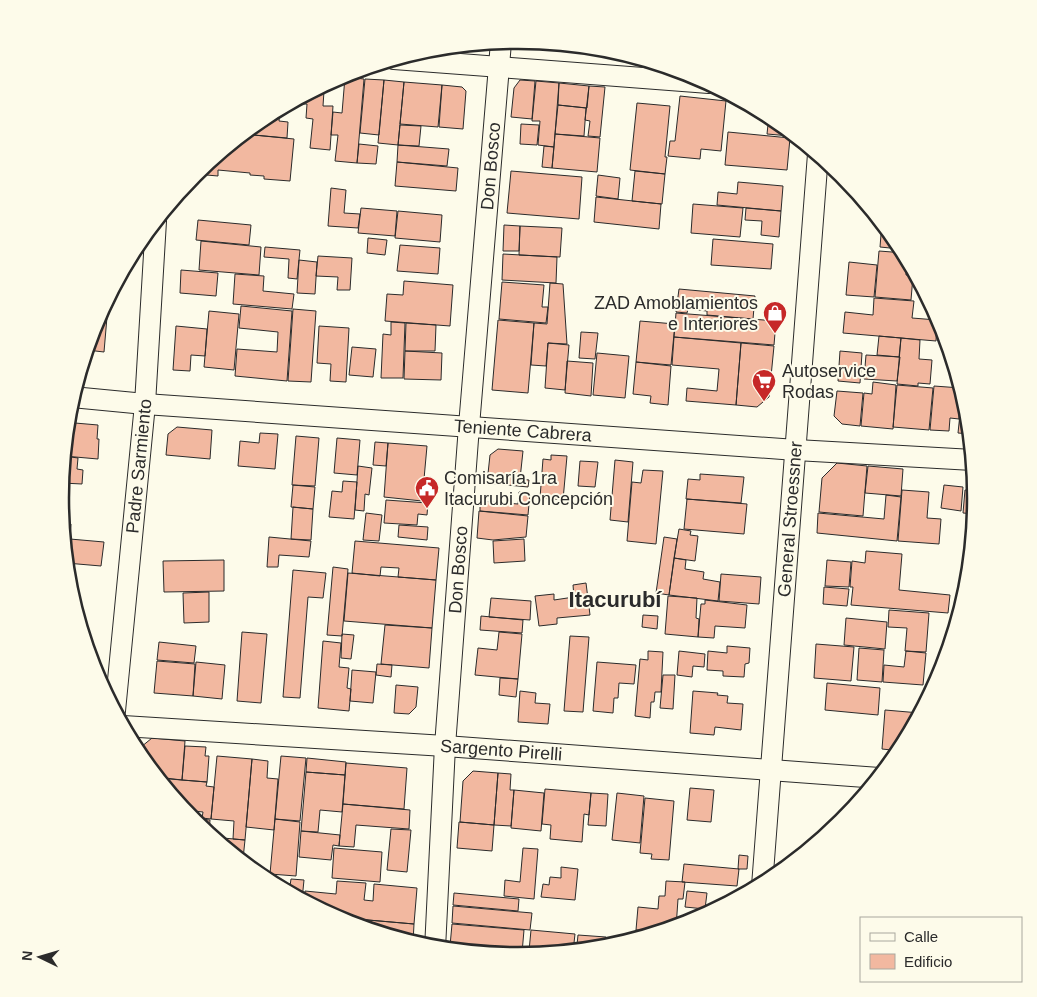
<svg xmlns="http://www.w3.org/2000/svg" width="1037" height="997" viewBox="0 0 1037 997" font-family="Helvetica,sans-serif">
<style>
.building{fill:#f2b8a0;stroke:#2b2b2b}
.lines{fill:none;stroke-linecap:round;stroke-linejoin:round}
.minor-casing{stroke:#2b2b2b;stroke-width:22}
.minor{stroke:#fdfbea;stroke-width:20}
.labels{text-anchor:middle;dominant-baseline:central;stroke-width:4;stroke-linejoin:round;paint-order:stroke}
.street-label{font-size:18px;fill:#2b2b2b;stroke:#fdfbea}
.poi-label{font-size:18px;fill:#2b2b2b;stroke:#fdfbea;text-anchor:start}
.district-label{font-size:22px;font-weight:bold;fill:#2b2b2b;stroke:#fdfbea}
.rim{fill:none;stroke:#2b2b2b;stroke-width:2.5}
</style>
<rect width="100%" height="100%" fill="#fdfbea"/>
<path class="building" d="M345,77L364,79L357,163L335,161L338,135H331L333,112L342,113Z
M365,79L384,80L379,135L360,133Z
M384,80L404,82L398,145L378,143Z
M520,80L535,81L532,119L511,117L514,88Z
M536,81L559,83L554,147L538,145L540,121H532Z
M404,82L442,85L438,127L400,124Z
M559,83L589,86L587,108L558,105Z
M442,85L462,87L466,91L463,129L439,127Z
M589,86L605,87L600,137L588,136L590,121L585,120Z
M315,90L324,91L323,106H333L330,150L310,148L313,119L306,118L307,104H301V97Z
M680,96L726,101L721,151L701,149L700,159L668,156L670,141H675Z
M295,100V107L284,106Z
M637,103L670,106L665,157H667L665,174L630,170Z
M558,105L586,108L584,136L555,134Z
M280,109L279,121L288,122L287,138L243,134L264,117Z
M769,115L790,131V136L767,134Z
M521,124L539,125L537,145L520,144Z
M400,125L421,126L419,146L398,145Z
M728,132L790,138L787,170L725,165Z
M243,134L294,139L290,181L264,179V176L250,175V173L218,170V176L195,174Z
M555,134L600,138L597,172L552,168Z
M359,144L378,146L376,164L357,163Z
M398,145L449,149L447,166L397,162Z
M544,146L554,147L552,168L542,167Z
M397,162L458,168L456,191L395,186Z
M511,171L582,177L579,219L507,213Z
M635,171L665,174L662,204L632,201Z
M598,175L620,178L618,199L596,196Z
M738,182L783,186L781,211L717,205L718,192L737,194Z
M331,188L346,190L344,213L360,214L358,228L328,226Z
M596,197L661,204L659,229L594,222Z
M693,204L743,208L740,237L691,233Z
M361,208L397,211L395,236L358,233Z
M746,208L781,211L779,237L761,235L762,221L745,220Z
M398,211L442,215L440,242L395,238Z
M198,220L251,225L249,245L196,240Z
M882,222L900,244V249L880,247Z
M504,225L520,226L519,251H503Z
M520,226L562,228L560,257L519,255Z
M368,238L387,240L385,255L367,253Z
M713,239L773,244L771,269L711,265Z
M201,241L261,247L259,275L199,270Z
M400,245L440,248L438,274L397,271Z
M265,247L300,250L297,279L288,278L289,259L264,257Z
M879,251L905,253L907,258L906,275L913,276L911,300L875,297Z
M503,254L557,257L556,283L502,280Z
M318,256L352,258L350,290H337L338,277L316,276Z
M299,260L317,262L315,294L297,293Z
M849,262L877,265L874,297L846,295Z
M181,270L218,273L216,296L180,293Z
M235,274L264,276L263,291L294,294L292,309L233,304Z
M404,281L453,285L450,326L385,321L387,294L403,295Z
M502,282L544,285L542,307H548L546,323L499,319Z
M550,283L563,284L567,344L548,343L546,366L531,365L534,323L547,324Z
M116,284L115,298L109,297Z
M679,289L755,296L753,319L707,315V311L688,309L687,313L676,312Z
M874,298L914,301L912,318L937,320L936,341L843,333L845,312L873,315Z
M241,306L292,311L287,381L235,376L237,349L277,352L278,332L239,328Z
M293,309L316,311L311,382L288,381Z
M209,311L239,314L234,370L204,367Z
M676,313L776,321L774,345L674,337Z
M98,316L107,317L104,352L87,350Z
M498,320L534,323L528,393L492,390Z
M640,321L675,324L671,365L636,362Z
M391,322L405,323L403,378H381L383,334L391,335Z
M406,323L436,325L435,351H405Z
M176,326L207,329L205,356L191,355L190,371L173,370Z
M319,326L349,328L346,382L330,381L331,364L317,363Z
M581,332L598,333L595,359L579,358Z
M879,336L901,338L899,357L877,355Z
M674,337L741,343L736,405L686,401L687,388L717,391L719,369L672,365Z
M901,338L920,340L919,359L932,360L930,384L918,383V386L897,384Z
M548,343L569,345L565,390L545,388Z
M741,343L774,346L769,397L757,407L736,405Z
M352,347L376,349L373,377L349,375Z
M405,351L442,353L441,380L404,379Z
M840,351L862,353L860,383L838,381Z
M597,353L629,356L625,398L593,395Z
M866,355L900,357L897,381L864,379Z
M567,361L593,363L591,396L565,393Z
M636,362L671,366L668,405L650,403L651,396L633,394Z
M873,382L896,385L893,429L861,426L864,393L872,394Z
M897,385L933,388L929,430L893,427Z
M934,386L961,388L959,419L950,418L949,431L930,430Z
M837,391L863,393L860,426L842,424L834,416Z
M960,414L969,415L971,434L958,433Z
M68,418L76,419L75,423L98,425L97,439H99L98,459L64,456Z
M177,427L212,430L210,459L166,455L168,434Z
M260,433L278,434L275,469L238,466L240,441L259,443Z
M296,436L319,438L315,486L292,485Z
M337,438L360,440L357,475L334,473Z
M375,442L388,443L386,466L373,465Z
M388,443L427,446L422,501L384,497Z
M498,449L523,451L520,479L529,480L528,487L487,483L490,455Z
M551,455L567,456L563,500L540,498L543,459L551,460Z
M64,456L78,458L77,469L83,470L82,484L62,483L61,493Z
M615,460L633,462L628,522L610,520Z
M580,461L598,462L595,487L578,486Z
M837,463L867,466L863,516L819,512L822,478Z
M358,466L372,468L369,495L365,494L364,511L355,510Z
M868,466L903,469L901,496L865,493Z
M643,470L663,471L656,544L627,541L632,482L641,483Z
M700,474L744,477L741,503L686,499L688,479L700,480Z
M343,481L357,482L354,519L329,517L332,491L342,492Z
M293,485L315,487L313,509L291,507Z
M944,485L963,487L961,511L941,508Z
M902,490L929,492L927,518L941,519L939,544L898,541Z
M965,490L976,491L975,514L963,513Z
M519,492L530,493L528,515L480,511V501L518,504Z
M886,495L901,497L897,541L817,533L818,513L884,519Z
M687,499L747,504L744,534L684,529Z
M386,500L428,503L427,515L418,514L417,525L384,523Z
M293,507L313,509L311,540L291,539Z
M479,511L528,516L526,537L493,540L477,538Z
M366,513L382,515L379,541L363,540Z
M62,524H71L70,539L104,542L101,566L66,563Z
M399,525L428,527L427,540L398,537Z
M679,529L691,531L690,535L698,536L695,561L674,558Z
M269,537L311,541L309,557L279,555L278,567H267Z
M664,537L677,539L669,595L656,593Z
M524,539L525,561L494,563L493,541Z
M355,541L439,548L436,580L398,577L399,568L381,567L380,576L352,573Z
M866,551L902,554L899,590L950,595L948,613L851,605L853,587H850L852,561L865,563Z
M674,558L686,560L685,569L704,572L703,579L720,582L718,601L669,595Z
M224,560V591L164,592L163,561Z
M827,560L851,562L849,587L825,586Z
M333,567L348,569L342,636L327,635Z
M293,570L326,573L323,598L308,597L300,698L283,697Z
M348,573L436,580L432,628L344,621Z
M721,574L761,577L759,604L719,601Z
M586,583L590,615L557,618V624L539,626L535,596L554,594V600L574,597L573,585Z
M824,587L849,589L847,606L823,604Z
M209,592V622L184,623L183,593Z
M668,596L697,598L696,618L699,619L698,637L665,634Z
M491,598L531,601L530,620L489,617Z
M705,600L747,605L745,628L715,626L714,638L698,637L701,604H705Z
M889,610L929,613L926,652L905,651L907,628L888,627Z
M643,615L658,616L657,629L642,627Z
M481,616L523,620L522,633L480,630Z
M846,618L887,622L885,649L844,645Z
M385,625L432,628L429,668L381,664Z
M242,632L267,634L261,703L237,701Z
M499,632L522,634L518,679L475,675L478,648L497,650Z
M342,634L354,635L351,659L341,658Z
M570,636L589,637L583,712L564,711Z
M85,640L90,641L89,655Z
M323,641L341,643L339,667L349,668L347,688L351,689L349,711L318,708Z
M159,642L196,646L194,663L157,660Z
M816,644L854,647L851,681L814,678Z
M727,646L750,648L749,663L745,664L744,677L723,676V671L707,670L708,651L727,653Z
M859,648L884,650L882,682L857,680Z
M648,651L663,652L661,692H655L654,702H651L650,718L635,716L640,659L648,660Z
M679,651L705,654L704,667L693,666L692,677L677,675Z
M906,651L926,653L923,685L883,682L884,665L904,667Z
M157,661L195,664L193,696L154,693Z
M196,662L225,665L222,699L193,696Z
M597,662L636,665L634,684L619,683L618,698H614L613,713L593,711Z
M377,664L392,665L391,677L376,675Z
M352,670L376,672L373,703L350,701Z
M663,675H675L673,709L660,708Z
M500,678L518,679L516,697L499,695Z
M827,683L880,688L878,715L825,710Z
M396,685L418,687L416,707L409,714L394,713Z
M520,691L536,693L535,703L550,704L548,724L518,722Z
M693,691L718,693L717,695L728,696L727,703L743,704L741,730L715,727L714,735L690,733Z
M885,710L920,713L901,751L882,749Z
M152,738L185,741L182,780L157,777L140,757L141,747Z
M185,746L206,747L205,756H209L207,782L182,780Z
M217,756L252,759L245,840L233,839L234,821L211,819Z
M281,756L306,758L300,821L275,819Z
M307,758L346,762L345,775L306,772Z
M252,759L268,761L267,778L278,779L274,830L246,827Z
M346,763L407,768L404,809L343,804Z
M473,771L498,773L494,825L460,822L463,781Z
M306,772L345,775L342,812L320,810L318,832L301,831Z
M498,773L511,774L510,790H514L511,826L494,825Z
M157,778L207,782L206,786L214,787L211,819L202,818L203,812L184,810Z
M690,788L714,790L711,822L687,820Z
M545,789L591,793L589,815L584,814L582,842L550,839L551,825L542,824Z
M514,790L544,793L541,831L511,828Z
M591,793L608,794L606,826L588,825Z
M617,793L644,796L640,843L612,840Z
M645,798L674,801L669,860L651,859L652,854L640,853Z
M343,804L410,810L409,829L356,825L354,847L339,846Z
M190,818L210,820L209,835L194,823Z
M275,819L300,822L296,876L270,874Z
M459,822L494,825L492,851L457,848Z
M823,827L836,828L822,840Z
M391,829L411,830L407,872L387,870Z
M301,831L340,835L339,846L333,845L331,860L299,857Z
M212,837L245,840L243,859H239Z
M805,845L815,846L804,855Z
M334,848L382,852L380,882L332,878Z
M523,848L538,849L534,899L504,896L505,880L520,882Z
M739,855L748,856L747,869H738Z
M684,864L739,869L737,886L682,882Z
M561,867L578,869L575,900L541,897L543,884L549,885L550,877L561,878Z
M291,879L304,880L302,900L289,893Z
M337,881L366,883L364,900L373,901L374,884L417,888L414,924L333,917L304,901L305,891L336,894Z
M666,881L685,882L683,899H678L676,928L661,932L636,930L638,907L658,909L659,896H665Z
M268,882L290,884L289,893Z
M687,891L707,893L705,909L685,907Z
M454,893L519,899L518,911L453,905Z
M453,906L532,913L530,930L452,923Z
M334,917L414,924L413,943L343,922Z
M452,924L524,930L522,953L450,946Z
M531,930L575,934L573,952L555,953L529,951Z
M578,935L606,937L605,948L594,950V947L577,945Z
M451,947L495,951L494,955L451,950Z"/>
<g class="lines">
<g class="minor-casing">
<g id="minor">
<path d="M394,59L709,83"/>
<path id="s1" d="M72,397L145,404L796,450L973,460"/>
<path id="s2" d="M115,711L145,404L156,221"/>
<path id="s3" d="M123,726L445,746L879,778"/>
<path id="s4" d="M762,886L818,154"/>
<path id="s5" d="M435,949L445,746L469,426L501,42"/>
</g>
</g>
<use href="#minor" class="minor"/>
</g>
<defs>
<g id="shop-pin" transform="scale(1.25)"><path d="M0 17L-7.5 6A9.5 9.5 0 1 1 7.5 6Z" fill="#c62828" stroke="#fdfbea"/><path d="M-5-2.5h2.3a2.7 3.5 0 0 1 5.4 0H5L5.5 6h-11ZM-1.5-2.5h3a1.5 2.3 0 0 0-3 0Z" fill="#fff"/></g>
<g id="supermarket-pin" transform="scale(1.25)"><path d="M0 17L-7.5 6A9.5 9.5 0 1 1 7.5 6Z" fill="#c62828" stroke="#fdfbea"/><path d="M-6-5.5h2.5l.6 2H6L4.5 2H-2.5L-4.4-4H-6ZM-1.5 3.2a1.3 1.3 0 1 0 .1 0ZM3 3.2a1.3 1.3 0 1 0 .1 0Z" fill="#fff"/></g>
<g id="civic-pin" transform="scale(1.25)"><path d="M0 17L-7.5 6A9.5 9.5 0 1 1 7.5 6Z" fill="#c62828" stroke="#fdfbea"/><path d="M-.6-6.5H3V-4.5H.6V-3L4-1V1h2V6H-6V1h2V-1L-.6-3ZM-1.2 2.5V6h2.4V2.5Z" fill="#fff"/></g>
</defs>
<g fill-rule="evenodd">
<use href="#shop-pin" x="775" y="313"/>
<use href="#supermarket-pin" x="764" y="381"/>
<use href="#civic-pin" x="427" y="488"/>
</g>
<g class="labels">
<g class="street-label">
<text stroke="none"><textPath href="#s5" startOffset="785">Don Bosco</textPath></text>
<text stroke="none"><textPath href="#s1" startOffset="452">Teniente Cabrera</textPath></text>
<text stroke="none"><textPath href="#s2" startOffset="246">Padre Sarmiento</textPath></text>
<text stroke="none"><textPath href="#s4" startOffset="368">General Stroessner</textPath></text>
<text stroke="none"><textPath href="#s5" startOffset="380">Don Bosco</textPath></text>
<text stroke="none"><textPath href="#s3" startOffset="379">Sargento Pirelli</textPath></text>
</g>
<g class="poi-label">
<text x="758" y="303" text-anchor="end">ZAD Amoblamientos<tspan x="758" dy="21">e Interiores</tspan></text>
<text x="782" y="371">Autoservice<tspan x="782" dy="21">Rodas</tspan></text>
<text x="444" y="478">Comisaría 1ra<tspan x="444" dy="21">Itacurubi Concepción</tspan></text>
</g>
<g class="district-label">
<text x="615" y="599">Itacurubí</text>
</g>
</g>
<path d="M0 0H1037V997H0ZM69 498a449 449 0 1 1 898 0a449 449 0 1 1-898 0Z" fill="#fdfbea" fill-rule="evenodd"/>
<path class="rim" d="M69 498a449 449 0 1 1 898 0a449 449 0 1 1-898 0Z"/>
<rect x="860" y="917" width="162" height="65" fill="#fdfbea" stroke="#a9a89e"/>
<rect x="870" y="933" width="25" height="8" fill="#fdfbea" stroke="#a9a89e"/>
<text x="904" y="942" font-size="15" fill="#2b2b2b">Calle</text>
<rect x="870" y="954" width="25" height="15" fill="#f2b8a0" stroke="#a9a89e"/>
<text x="904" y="967" font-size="15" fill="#2b2b2b">Edificio</text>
<g transform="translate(40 957) rotate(275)" stroke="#fdfbea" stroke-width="4" paint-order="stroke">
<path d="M0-4L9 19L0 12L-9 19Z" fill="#2b2b2b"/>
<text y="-8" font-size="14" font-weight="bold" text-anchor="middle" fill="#2b2b2b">N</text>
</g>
</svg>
